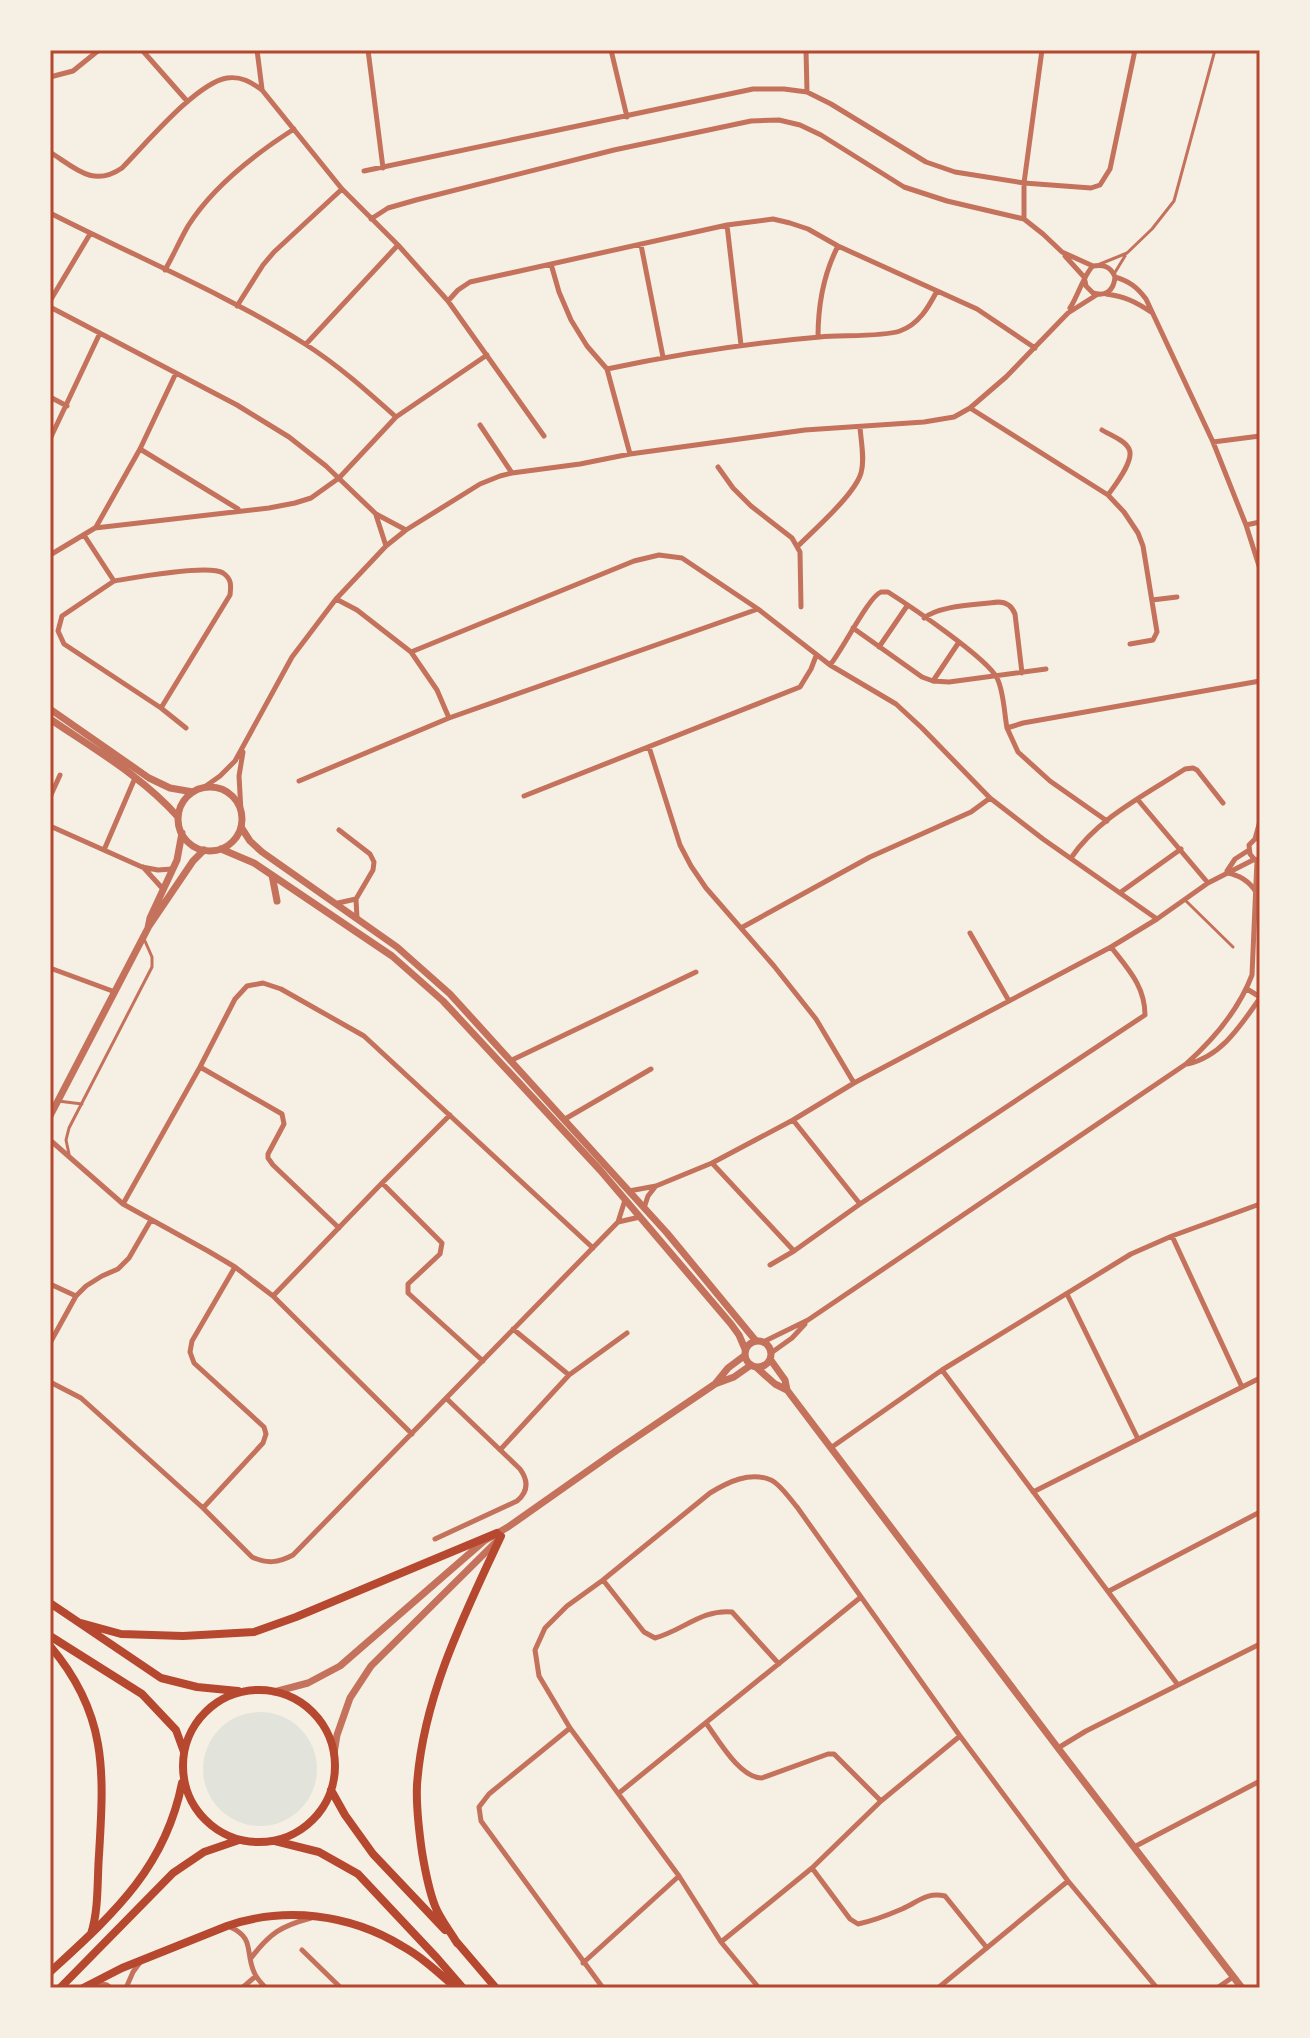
<svg xmlns="http://www.w3.org/2000/svg" width="1310" height="2038" viewBox="0 0 1310 2038" font-family="'Fira Sans',sans-serif">
<style>
.green{fill:#e2e4dc}
.lines{fill:none;stroke-linecap:round;stroke-linejoin:round}
.service{stroke:#c5725c;stroke-width:3}
.minor{stroke:#c5725c;stroke-width:5}
.tertiary{stroke:#c5725c;stroke-width:7}
.secondary{stroke:#b5482f;stroke-width:8}
.neatline{fill:none;stroke:#b5482f;stroke-width:3}
</style>
<rect width="100%" height="100%" fill="#f6efe4"/>
<path class="green" d="M203 1769a57 57 0 1 1 114 0a57 57 0 1 1-114 0Z"/>
<g class="lines">
<path class="service" d="M1100,264L1127,253L1152,229L1174,201L1215,50
M1114,274L1125,256
M1185,900L1233,947
M58,1101L82,1104
M69,1154L66,1140L69,1128L152,967V957L145,941"/>
<path class="minor" d="M142,50L187,101
M257,50L262,89
M368,50L383,168
M611,50L627,117
M806,50L807,92
M50,77L73,71L99,50
M50,152C75,168 93,188 122,168C145,145 196,83 227,78C241,76 251,82 262,90L342,189L398,245L448,301L544,436
M364,171L753,89H784L807,92L831,104L926,162L955,172L1024,183L1091,188L1100,185L1110,169L1135,50
M50,213C134,256 226,294 305,344C338,365 367,391 396,417
M371,219L388,208L416,200L614,150L751,121L779,120L800,125L821,135L904,187L947,201L1024,219L1043,234L1062,252L1093,266
M1024,219V183L1042,50
M727,225L741,345
M641,245L663,357
M1065,256L1085,278
M551,264L559,292L571,320L587,346L607,369L630,454
M165,270C173,256 180,240 188,226C213,186 255,154 294,129
M1115,277C1129,281 1137,287 1146,299L1213,442L1246,525L1260,569
M1106,294C1124,296 1136,302 1151,312
M50,301L90,234
M448,301L458,290L470,282L727,225L773,219L790,223L808,229L838,246L977,309L1035,348
M237,306L263,265L274,252L342,189
M50,307L237,405L289,437L326,466L376,514L406,530
M1070,308C1078,296 1084,274 1093,266C1104,264 1111,267 1115,277C1114,290 1106,297 1093,293L1086,286L1085,281
M818,337C818,305 823,275 838,246
M306,344L398,245
M607,369C677,354 749,343 820,337C841,335 883,337 900,331C919,324 928,308 937,291
M50,397L67,406
M970,408L1108,495L1124,512L1138,533L1143,546L1157,632L1153,640L1130,644
M480,425L512,473
M1102,430C1110,435 1125,440 1129,449C1135,460 1115,485 1108,495
M50,439L100,333
M1213,442L1260,436
M140,449L238,509
M718,467L733,488L751,506L792,538L800,552L801,607
M376,515L386,546
M1246,525L1260,522
M96,527L140,449L176,373
M84,535L114,581C133,578 208,564 223,573C232,579 231,586 230,595L161,708
M798,546C815,529 855,494 861,473C865,459 861,442 860,427
M50,555L95,528L269,508L295,503L311,498L339,478L396,417L487,355
M114,581L62,616L58,631L64,644L161,708L186,728
M336,599L357,610L411,652L437,690L449,718
M1152,600L1177,597
M924,618C940,605 977,605 998,602C1006,602 1012,606 1015,614L1022,673
M853,628L922,677L933,681L949,682L1046,669
M879,647L907,606
M411,652L634,561L659,555L682,558L758,609L830,665L896,704L922,728L990,798L1043,839L1157,919
M830,665C842,651 869,596 881,592C883,592 886,592 888,592C910,606 987,658 997,678C1004,692 1004,712 1007,728
M933,681L959,642
M649,747L680,845L691,866L706,888L774,966L816,1019L854,1083
M299,781L449,718L758,609
M1260,785V795
M203,788L220,776L235,761L292,657L336,599L386,546L406,530L480,484L500,476L512,473L580,464L630,454L805,430L924,422L954,417L970,408L1006,377L1068,313L1098,294
M524,796L800,687L811,669L816,656
M50,797L60,775
M1138,800L1208,883
M241,811L239,776L243,752
M1107,821L1050,781L1018,752L1007,728L1023,723L1260,681
M50,826L142,867L158,870L172,869
M339,830L370,854L374,862L373,870L356,899L357,918
M1255,839L1260,821
M104,850L135,778
M1071,858C1098,818 1145,795 1185,769L1193,768L1197,770L1223,803
M1255,860L1250,854L1249,845L1255,839L1260,837
M143,867L163,889
M1227,871L1235,859L1249,850
M1227,873C1240,875 1249,881 1256,892H1260
M1121,892L1181,849
M338,903L356,899
M741,928L870,857L971,812L990,798
M970,933L1009,1001
M50,968L115,992
M1247,989L1260,997
M512,1060L696,972
M1187,1064C1221,1057 1241,1025 1260,998
M200,1067L282,1114L284,1124L268,1154V1158L273,1165L339,1228
M565,1119L651,1069
M793,1120L860,1204
M50,1140L123,1204L208,1251L235,1267L273,1296L412,1434
M712,1163L794,1251
M382,1183L442,1243L440,1254L408,1284V1293L483,1361
M629,1191L656,1186L712,1163L793,1120L854,1083L1111,947L1157,919L1208,883L1255,859
M625,1200L618,1222L640,1217
M123,1204L200,1067L235,999L247,986L263,983L281,989L364,1036L593,1248
M644,1208L648,1196L655,1187
M1172,1236L1242,1387
M770,1265L794,1251L860,1204L1145,1015C1145,986 1128,969 1111,947
M50,1284L76,1296
M1067,1294L1138,1439
M273,1296L382,1183L450,1115
M513,1329L569,1375
M763,1342L808,1320L1186,1064C1213,1040 1239,1009 1252,975L1257,860
M50,1343L76,1296L86,1286L102,1276L118,1269L129,1258L151,1220
M771,1353L792,1338L805,1324
M942,1370L1178,1685
M50,1382L81,1398L203,1508L252,1557C267,1564 278,1563 293,1555L618,1222
M832,1447L942,1370L1131,1254L1172,1236L1260,1204
M500,1450L569,1375L627,1333
M1033,1492L1260,1378
M203,1508L263,1443L266,1434L264,1427L194,1363L190,1352L192,1341L235,1267
M435,1539L517,1501C529,1491 528,1480 520,1469L447,1399
M603,1580L644,1632L655,1638C682,1631 702,1609 732,1612L779,1664
M1109,1591L1260,1512
M706,1723C719,1741 740,1778 762,1778L828,1754H834L881,1801
M570,1728L489,1794L479,1807L481,1821L603,1988
M1058,1748L1086,1731L1260,1644
M619,1793L861,1597
M1134,1847L1260,1781
M812,1868L850,1919L858,1924C873,1921 888,1915 902,1909C918,1902 926,1892 945,1896L987,1948
M230,1927C255,1938 245,1952 254,1972C256,1978 261,1983 266,1988
M721,1942L812,1868L881,1801L960,1736
M302,1950L341,1988
M251,1958C270,1933 281,1926 311,1918
M583,1963L679,1876
M97,1983L107,1985L111,1988
M126,1988L133,1972L141,1961
M242,1988L256,1976
M759,1988L721,1942L679,1876L570,1728L539,1676L535,1650L545,1628L567,1606L603,1580L710,1493C728,1482 750,1471 771,1480C780,1484 790,1499 797,1507L960,1736L1068,1881L1157,1988
M938,1988L1068,1881
M1217,1988L1233,1977"/>
<path class="tertiary" d="M50,709L149,778L170,788L193,792
M50,719C94,749 143,777 178,817
M178 819a32 32 0 1 1 64 0a32 32 0 1 1-64 0Z
M241,827L250,841L262,852L397,947L450,994L667,1233L756,1341
M221,849L254,863L392,956L443,1001L600,1170L731,1324L739,1335L745,1349
M272,875L277,901
M149,926L193,861L204,850
M50,1116L148,928L150,918L177,860L182,833
M745 1354a13 13 0 1 1 26 0a13 13 0 1 1-26 0Z
M770,1359L785,1380L787,1390L1058,1748L1242,1988
M757,1368L775,1384L787,1390
M715,1384L728,1368L744,1356
M274,1692L308,1683L340,1666L484,1541L508,1527L616,1451L715,1384L734,1377L751,1365
M334,1754L337,1735L350,1698L371,1666L497,1541"/>
<path class="secondary" d="M50,1603L161,1678L197,1687L238,1691
M81,1623L121,1634L183,1636L254,1632L296,1617L497,1533
M50,1636L142,1694L176,1730L184,1752
M50,1646C108,1714 104,1772 99,1855C97,1881 99,1909 91,1934
M183 1766a76 76 0 1 1 152 0a76 76 0 1 1-152 0Z
M331,1790L345,1815L373,1854L445,1930
M275,1841L319,1852L358,1874L437,1958L463,1988
M455,1940L496,1988
M457,1943C450,1931 440,1919 435,1906C428,1888 425,1870 422,1852C419,1831 416,1807 417,1785C423,1697 464,1615 501,1536
M50,1972C112,1915 165,1869 182,1783
M60,1988L173,1873L204,1852L239,1840
M83,1988L122,1968L227,1926C285,1906 350,1914 402,1946C422,1957 439,1973 456,1988"/>
</g>
<rect width="1310" height="2038" fill="none" stroke="#f6efe4" stroke-width="104"/>
<rect x="52" y="52" width="1206" height="1934" class="neatline"/>
</svg>
